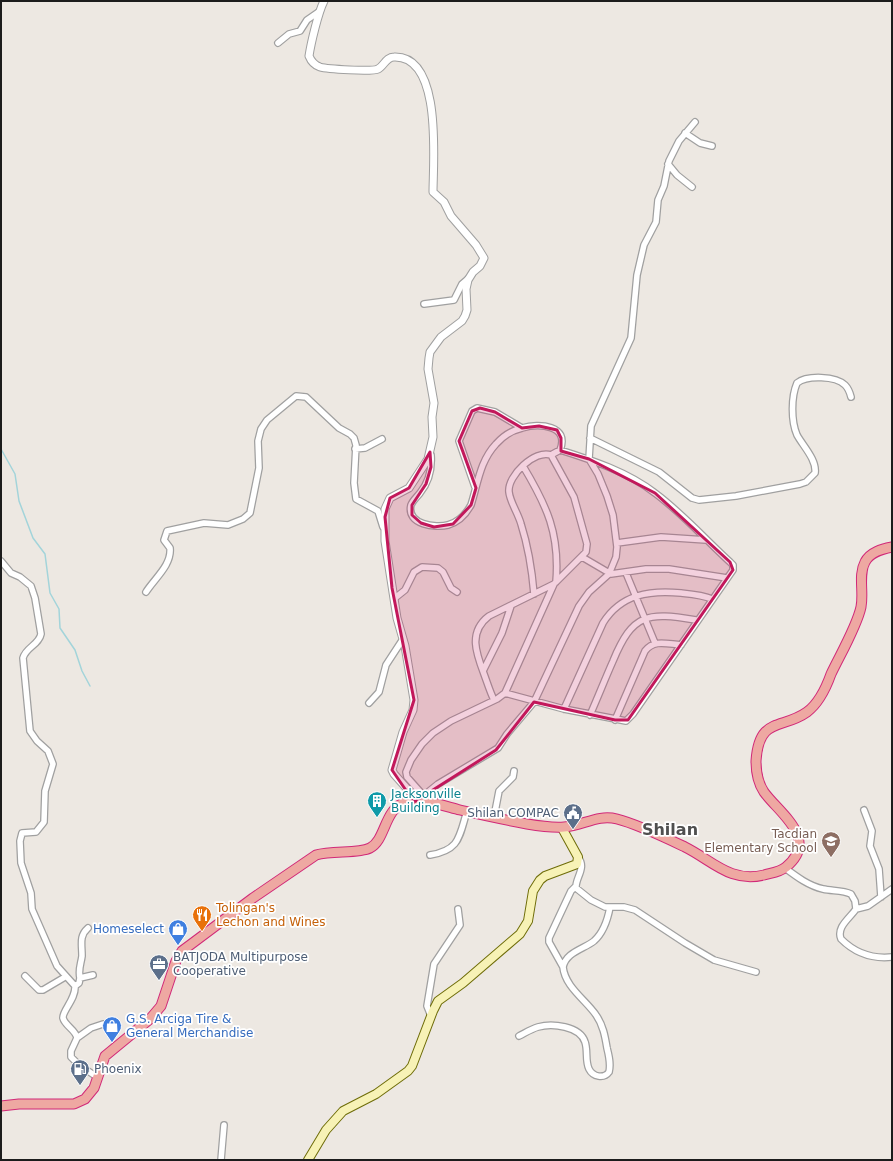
<svg xmlns="http://www.w3.org/2000/svg" width="893" height="1161" viewBox="0 0 893 1161" font-family="'DejaVu Sans',sans-serif">
<style>
.lines{fill:none;stroke-linecap:round;stroke-linejoin:round}
.stream{stroke:#a3d4da;stroke-width:1.5}
.minor-casing{stroke:#a0a0a0;stroke-width:8}
.tertiary-casing{stroke:#a0a0a0;stroke-width:9}
.secondary-casing{stroke:#6e6c08;stroke-width:10}
.trunk-casing{stroke:#d12978;stroke-width:11}
.minor{stroke:#fff;stroke-width:5.5}
.tertiary{stroke:#fff;stroke-width:7}
.secondary{stroke:#f7f2b6;stroke-width:8}
.trunk{stroke:#eea8a2;stroke-width:9}
.marked{fill:#c2185b;fill-opacity:0.2;stroke:#c2185b;stroke-width:3;stroke-linejoin:round}
.labels{text-anchor:middle;dominant-baseline:central;stroke-width:3.5;stroke-linejoin:round;paint-order:stroke}
.culture-label{font-size:12px;fill:#0d838f;stroke:#fff;text-anchor:start}
.service-label{font-size:12px;fill:#4e5e75;stroke:#fff;text-anchor:start}
.education-label{font-size:12px;fill:#785e54;stroke:#fff;text-anchor:end}
.food-label{font-size:12px;fill:#c56008;stroke:#fff;text-anchor:start}
.shop-label{font-size:12px;fill:#366cbe;stroke:#fff;text-anchor:end}
.district-label{font-size:16px;font-weight:bold;fill:#4f4f4f;stroke:#fff}
</style>
<rect width="100%" height="100%" fill="#ede8e2"/>
<g class="lines">
<path class="stream" d="M1,449L15,474L19,501L33,538L45,554L50,593L59,609L60,628L75,650L82,671L90,686"/>
<g class="minor-casing">
<path id="minor" d="M278,43L289,34L300,31L307,20L320,11
M685,133L700,143L712,146
M668,164L677,175L692,187
M424,304L454,300L462,284L469,278
M590,438L659,472L692,498L699,500L736,496L800,484L806,482L815,473C817,460 803,446 797,435C791,421 791,397 797,383C807,375 836,376 845,385C848,388 850,393 851,397
M355,449L365,448L382,439
M431,455C432,468 429,482 420,493C417,497 413,500 411,505C406,525 436,528 448,525C459,522 466,514 471,505C478,483 480,461 496,444C503,436 513,430 522,428C539,423 570,425 560,450L551,455
M523,466C547,506 560,534 556,582
M475,487L459,441L472,411L477,408L495,412L522,428
M617,543L661,537L706,540
M582,557L611,574L646,569H669L727,578
M1,561L11,573L20,577L31,586L35,598L41,634C39,645 26,647 23,658L30,731L37,741L48,751L53,764L45,791L44,822L36,832L22,833L20,841L21,863L31,893L32,909L57,966L75,986C76,999 62,1011 63,1018C65,1026 76,1030 77,1038L71,1051V1057L79,1065L97,1077
M626,573L655,643
M146,592C154,579 172,565 170,548L164,540L167,531L204,523L228,525L243,519L250,513L259,468L258,441L261,429L267,420L296,396L306,397L339,428L350,434L354,438L356,445L354,483L356,499L378,511L383,527
M395,598L405,590L414,572L422,567L438,568L443,572L451,588L457,592
M483,671L502,633L511,606
M505,693L564,709L626,721L633,714L733,570V565L730,562C705,539 682,513 655,493C628,472 592,460 560,450
M494,700C490,692 487,682 484,674C476,653 468,632 489,616L554,584
M369,703L379,692L386,665L403,639
M564,709L603,623C621,594 650,590 681,593C691,594 703,595 712,599
M590,715C598,697 605,679 613,661C633,613 647,612 696,620
M615,720L645,651C654,639 667,644 681,645
M423,795L407,777L406,772L411,760L422,744L433,733L451,721L497,699L505,693L554,584L586,552L587,544L574,497L551,455C535,449 507,476 509,492C510,502 518,513 521,524C528,546 532,570 534,594
M417,801L438,784L498,748L507,734L534,702L579,606L589,592L609,574L616,557L617,547L613,515L607,496L598,474L589,459L591,426L631,338L637,275L644,245L656,222L658,200L664,186L669,161L679,141L695,122
M864,810L872,831L870,846L879,869L881,897
M494,817L499,791L513,777L514,771
M430,855C460,850 459,837 467,811
M578,857C587,868 575,878 576,888L591,900L605,907H624L635,910L685,943L714,960L756,972
M785,868C797,877 809,886 823,889C832,891 843,890 851,894L855,901L856,909C850,918 836,927 841,939C855,953 873,959 892,957
M856,909L868,906L892,889
M563,967L549,942V938L571,891L575,887
M25,976L39,990H43L65,977
M80,978C78,969 81,964 82,956C82,944 79,936 88,928
M75,986L79,983L80,978L93,975
M431,1016L427,1006L434,964L460,925L458,909
M519,1036C525,1033 531,1029 538,1027C552,1023 580,1026 585,1042C588,1050 585,1061 589,1069C593,1077 604,1079 609,1072C611,1064 609,1056 607,1048C605,1036 603,1025 596,1015C586,1000 565,987 563,967C566,952 584,949 594,941C603,933 608,918 610,907
M77,1038L91,1028L103,1024
M221,1160L224,1125"/>
</g>
<g class="tertiary-casing">
<path id="tertiary" d="M324,1C318,13 311,43 309,56C311,61 314,65 320,67C327,69 372,72 378,69C384,66 386,57 394,57C443,55 433,162 433,192L444,202L451,216L476,245L484,258L480,266L473,272L468,280L466,289L467,310L465,316L462,321L441,337L430,352L429,358L428,369L434,403L432,417L433,437L428,459L409,488L390,498L385,509V541L397,618L405,646L414,700L413,710L403,732L392,770L394,774L410,792L414,802"/>
</g>
<g class="secondary-casing">
<path id="secondary" d="M308,1160L326,1130L343,1111L376,1094L408,1071L412,1066L433,1011L438,1001L463,983L520,934L528,921L533,891L540,880L545,876L577,864L578,857L562,828"/>
</g>
<g class="trunk-casing">
<path id="trunk" d="M1,1106L19,1104H74L85,1099L94,1088L105,1056L150,1019L161,1006L176,961L182,951L253,898L316,855C332,850 358,854 370,848C386,840 384,808 406,802C423,798 444,806 460,810C482,815 505,820 527,824C539,826 552,828 564,827C583,826 597,814 617,819C637,824 666,838 685,847C713,861 730,883 764,875C771,873 780,872 786,867C820,839 779,813 764,792C758,783 756,772 756,761C759,716 782,730 807,712C819,703 826,688 831,674C840,655 857,626 861,607C864,592 858,575 865,562C870,552 882,549 892,547"/>
</g>
<use href="#minor" class="minor"/>
<use href="#tertiary" class="tertiary"/>
<use href="#secondary" class="secondary"/>
<use href="#trunk" class="trunk"/>
</g>
<path class="marked" d="M480,408L495,412L522,428L539,426L557,430L561,438V451L589,459L655,493L730,562L733,570L628,720H615L534,702L496,750L414,802L392,770L414,700L392,588L385,517L390,498L409,488L430,452L431,467L426,484L412,505V515L421,523L434,527L453,524L471,505L476,488L459,441L472,411Z"/>
<defs>
<g id="building-pin" transform="scale(1)"><path d="M0 17L-7.5 6A9.5 9.5 0 1 1 7.5 6Z" fill="#0f9aa8" stroke="#fff"/><path d="M-4-6H4V6H1V3H-1V6H-4ZM-2.5-4.3h1.7v1.8h-1.7ZM.8-4.3h1.7v1.8H.8ZM-2.5-1h1.7V.8h-1.7ZM.8-1h1.7V.8H.8Z" fill="#fff"/></g>
<g id="civic-pin" transform="scale(1)"><path d="M0 17L-7.5 6A9.5 9.5 0 1 1 7.5 6Z" fill="#5c6f8a" stroke="#fff"/><path d="M-.6-6.5H3V-4.5H.6V-3L4-1V1h2V6H-6V1h2V-1L-.6-3ZM-1.2 2.5V6h2.4V2.5Z" fill="#fff"/></g>
<g id="school-pin" transform="scale(1)"><path d="M0 17L-7.5 6A9.5 9.5 0 1 1 7.5 6Z" fill="#8d6e63" stroke="#fff"/><path d="M0-5L7-2L0 1L-7-2ZM-4 1L0 2.5L4 1V4Q0 6-4 4Z" fill="#fff"/></g>
<g id="restaurant-pin" transform="scale(1)"><path d="M0 17L-7.5 6A9.5 9.5 0 1 1 7.5 6Z" fill="#e8710a" stroke="#fff"/><path d="M-5-6h1v4h1v-4h1v4h1v-4h1v5L-1.5 .5V6h-2V.5L-5-1ZM5-6V6H3V1.5H1.5Q1.5-4 5-6Z" fill="#fff"/></g>
<g id="shop-pin" transform="scale(1)"><path d="M0 17L-7.5 6A9.5 9.5 0 1 1 7.5 6Z" fill="#3f7fe0" stroke="#fff"/><path d="M-5-2.5h2.3a2.7 3.5 0 0 1 5.4 0H5L5.5 6h-11ZM-1.5-2.5h3a1.5 2.3 0 0 0-3 0Z" fill="#fff"/></g>
<g id="office-pin" transform="scale(1)"><path d="M0 17L-7.5 6A9.5 9.5 0 1 1 7.5 6Z" fill="#5c6f8a" stroke="#fff"/><path d="M-6-3h4V-5.5h4V-3h4V5H-6ZM-1-4.5V-3h2v-1.5ZM-6 0V1H6V0Z" fill="#fff"/></g>
<g id="fuel-pin" transform="scale(1)"><path d="M0 17L-7.5 6A9.5 9.5 0 1 1 7.5 6Z" fill="#5c6f8a" stroke="#fff"/><path d="M-5.5-6h7V0h2V4h1.3V-2.5L3-4.5l.8-.8L6-3V5H2.5V1h-1V6h-7ZM-4.2-4.7v3.2H.2V-4.7Z" fill="#fff"/></g>
</defs>
<g fill-rule="evenodd">
<use href="#building-pin" x="377" y="801"/>
<use href="#civic-pin" x="573" y="813"/>
<use href="#school-pin" x="831" y="841"/>
<use href="#restaurant-pin" x="202" y="915"/>
<use href="#shop-pin" x="178" y="929"/>
<use href="#office-pin" x="159" y="964"/>
<use href="#shop-pin" x="112" y="1026"/>
<use href="#fuel-pin" x="80" y="1069"/>
</g>
<g class="labels">
<g class="culture-label">
<text x="391" y="794">Jacksonville<tspan x="391" dy="14">Building</tspan></text>
</g>
<g class="service-label">
<text x="559" y="813" text-anchor="end">Shilan COMPAC</text>
<text x="173" y="957">BATJODA Multipurpose<tspan x="173" dy="14">Cooperative</tspan></text>
<text x="94" y="1069">Phoenix</text>
</g>
<g class="education-label">
<text x="817" y="834">Tacdian<tspan x="817" dy="14">Elementary School</tspan></text>
</g>
<g class="food-label">
<text x="216" y="908">Tolingan's<tspan x="216" dy="14">Lechon and Wines</tspan></text>
</g>
<g class="shop-label">
<text x="164" y="929">Homeselect</text>
<text x="126" y="1019" text-anchor="start">G.S. Arciga Tire &amp;<tspan x="126" dy="14">General Merchandise</tspan></text>
</g>
<g class="district-label">
<text x="670" y="829">Shilan</text>
</g>
</g>
<rect width="893" height="1161" fill="none" stroke="#1c1c1c" stroke-width="4"/>
</svg>
